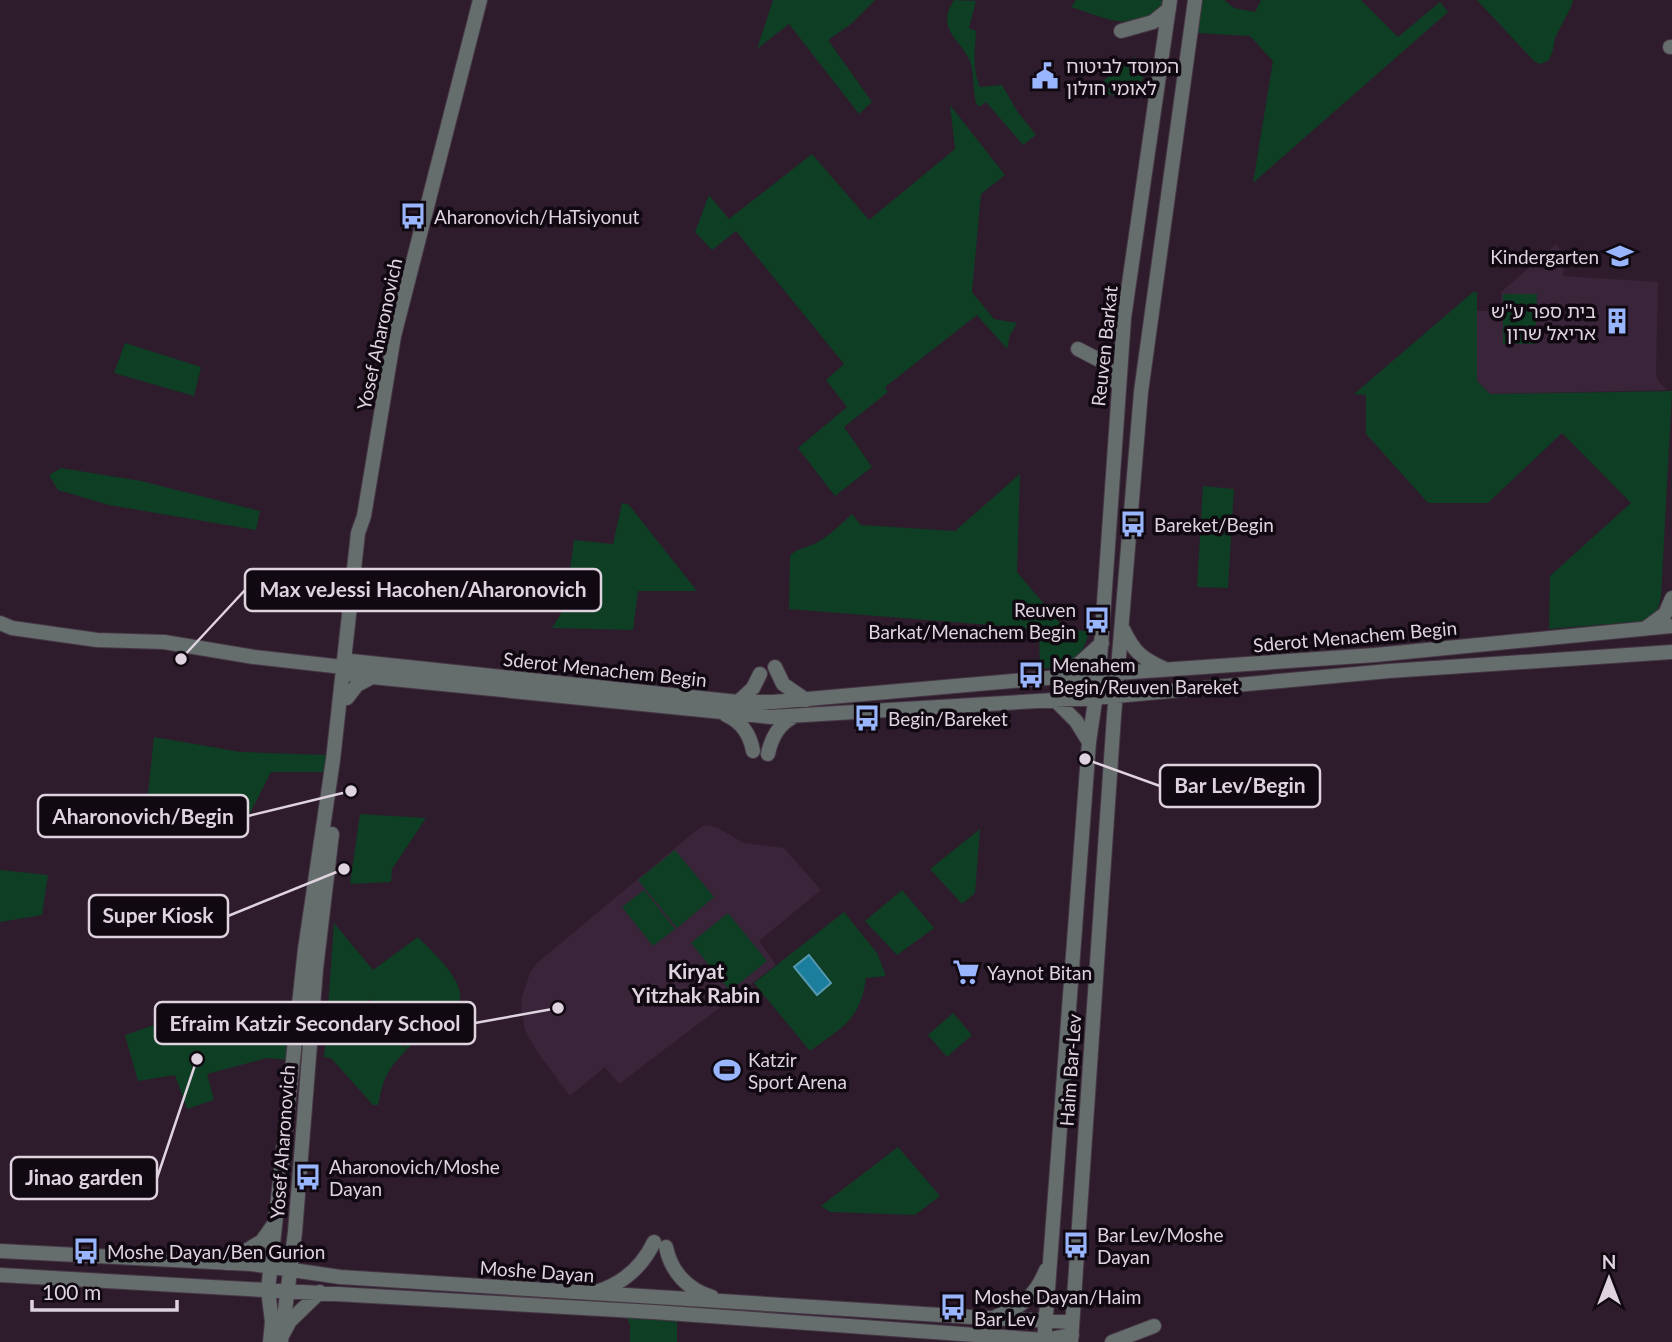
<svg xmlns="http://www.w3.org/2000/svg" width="1672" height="1342" viewBox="0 0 1672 1342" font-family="Lato,'Noto Sans Hebrew',sans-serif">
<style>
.built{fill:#392439}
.green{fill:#0e3e23}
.water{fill:#1b7e9c;stroke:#5698b0;stroke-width:2}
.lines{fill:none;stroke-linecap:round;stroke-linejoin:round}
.secondary-casing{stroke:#463745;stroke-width:16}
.secondary{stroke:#656d6d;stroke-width:14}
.labels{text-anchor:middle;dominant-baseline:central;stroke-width:7;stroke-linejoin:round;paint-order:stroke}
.poi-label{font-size:19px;fill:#dfd3df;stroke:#110911;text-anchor:start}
.street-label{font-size:19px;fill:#dfd3df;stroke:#110911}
.neighbourhood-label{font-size:21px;font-weight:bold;fill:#dfd3df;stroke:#110911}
.leader{fill:none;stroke:#dfd3df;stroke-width:2.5}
.callout-dot{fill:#dfd3df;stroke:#110911;stroke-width:2.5}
.callout{fill:#110911;stroke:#dfd3df;stroke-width:2.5}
.callout-label{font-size:21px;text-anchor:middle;font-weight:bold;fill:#dfd3df}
</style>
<rect width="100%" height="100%" fill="#2e1c2d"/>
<path class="built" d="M1556,244L1565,255L1563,276L1658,282L1656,372L1658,381L1667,390L1490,394L1477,381V311H1501V292Z
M706,825L718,828L744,843L784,848L821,890L759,941L776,965L619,1084L605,1067L570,1096L536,1050L525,1030L521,1008L522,996L530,973L537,963L698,829Z"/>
<path class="green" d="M773,0H875L851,24L828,40L872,102L859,114L789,24L757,49Z
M954,0L976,1L969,28L976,31C975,50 972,69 980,87L1002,85L1017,111L1036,135L1023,145L986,102L979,107L976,103C973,90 974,76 971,64C963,39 934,32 954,0Z
M1076,0H1165C1161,11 1156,14 1146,18C1120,28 1097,15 1071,7Z
M1203,0H1224L1234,8L1255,12L1261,0H1361L1398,37L1440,2L1448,12L1253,183L1273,61L1250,36L1197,33Z
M1477,0H1573L1571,7L1555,38L1553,50L1549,60L1541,64L1535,62Z
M1135,57L1144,72L1139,98L1103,94L1097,85Z
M950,105L1005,175L981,194L972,292L994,319L1017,323L1010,335L1007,349L977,315L885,387L888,392L844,427L872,467L835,496L798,448L847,407L826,380L844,364L736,231L712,250L695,232L709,195L729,219L812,154L869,220L955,149Z
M1473,292H1477V381L1490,394L1672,391L1661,597L1657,612L1645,621L1549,629L1550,576L1631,503L1562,433L1488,503H1428L1366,434V395L1354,394Z
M1503,294H1537L1535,344H1503Z
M125,343L201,367L194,396L114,373Z
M61,468L141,481L260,511L256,530L109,505L58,490L49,475Z
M1020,474L1017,572L1066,630L1089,631C1084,659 1066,668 1040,669L1039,629L789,609L790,556C797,548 806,548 816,543C829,536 841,524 852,514L861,525L955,531Z
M1203,486L1234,489L1228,588L1197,587Z
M622,503L629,505L697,591H638L633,630L552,628L570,599L568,586L574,540L613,544Z
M154,737L241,752L328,755L327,772H271L250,813L147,803Z
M360,814L426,818L392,869L391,882L350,884Z
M980,829L975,893L962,904L930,869Z
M675,850L714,897L677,928L638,880Z
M0,870L48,875L42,915L0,922Z
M644,890L675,929L653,946L622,907Z
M902,890L934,928L897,955L865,921Z
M844,912L877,953L886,976L866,978C860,1021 842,1027 810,1051L754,983Z
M728,913L767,961L730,991L691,943Z
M334,923L373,970L418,937C431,951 470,984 458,1005C452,1017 419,1039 407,1049L370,999L326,1036Z
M370,1001L407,1050C386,1070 384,1078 378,1105H373L331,1058L324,1057L326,1038Z
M294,1007L289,1060L267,1058L207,1074L214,1100L187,1109L175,1075L138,1081L125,1035L169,1020L181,1031L250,1010Z
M953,1013L972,1035L947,1057L928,1035Z
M898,1147L940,1196L915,1215L830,1212L821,1206Z
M627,1317L677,1321V1342H630V1325Z"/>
<path class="water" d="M809,955L831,983L817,995L794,967Z"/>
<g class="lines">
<g class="secondary-casing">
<path id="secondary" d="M1121,31L1153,22L1169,9
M1670,47H1672
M1078,349L1103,362L1117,383
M0,623L12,628L97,640L164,642L254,657L343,667
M1646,628L1665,614L1672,598
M1123,629C1134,652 1141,658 1165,669
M343,667L349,674L372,677L771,717L1105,697L1389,671L1672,652
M343,667L351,661L738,702H773L1059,677L1375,655L1672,626
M775,667L783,684L806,700
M1062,675L1081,662L1102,643
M347,698L357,685L372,677
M1055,700L1076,721L1089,742
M738,702L753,688L760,674
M726,715C742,722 750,734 753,751
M768,754C771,739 779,724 793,717
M666,1247C671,1272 688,1290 712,1297
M0,1251L251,1264L340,1277L988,1318L1072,1322
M226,1263L262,1241L274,1224
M0,1275L654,1312L1045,1340L1072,1335
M596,1292C622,1284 642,1267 654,1242
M997,1316C1022,1307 1036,1295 1046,1270
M283,1334L290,1321L320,1292
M270,1342L272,1322L268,1290L305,949L333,760L358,533L364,516L394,336L480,0
M281,1342L295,1232L316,969L332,834
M1044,1342L1089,742L1099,674L1124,318L1170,0
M1071,1342L1114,716L1141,392L1195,0
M1112,1342L1154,1326"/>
</g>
<use href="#secondary" class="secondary"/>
</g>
<defs>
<g id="civic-bare" transform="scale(2.1)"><path d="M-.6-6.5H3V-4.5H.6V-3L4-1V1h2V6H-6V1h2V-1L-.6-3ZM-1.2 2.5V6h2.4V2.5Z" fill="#98b5fd" stroke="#110911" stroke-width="2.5" paint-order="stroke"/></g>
<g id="bus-bare" transform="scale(2.1)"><path d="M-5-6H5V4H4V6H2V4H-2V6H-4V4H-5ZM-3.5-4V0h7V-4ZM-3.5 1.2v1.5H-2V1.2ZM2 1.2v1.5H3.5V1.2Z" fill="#98b5fd" stroke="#110911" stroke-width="2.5" paint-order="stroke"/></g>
<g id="school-bare" transform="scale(2.1)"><path d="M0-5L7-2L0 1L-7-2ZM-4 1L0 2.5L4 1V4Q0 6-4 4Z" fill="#98b5fd" stroke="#110911" stroke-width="2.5" paint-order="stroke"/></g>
<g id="building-bare" transform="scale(2.1)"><path d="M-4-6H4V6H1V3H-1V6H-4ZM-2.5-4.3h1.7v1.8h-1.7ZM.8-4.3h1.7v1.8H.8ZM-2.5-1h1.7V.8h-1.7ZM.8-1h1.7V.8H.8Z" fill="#98b5fd" stroke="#110911" stroke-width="2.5" paint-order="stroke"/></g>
<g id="supermarket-bare" transform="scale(2.1)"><path d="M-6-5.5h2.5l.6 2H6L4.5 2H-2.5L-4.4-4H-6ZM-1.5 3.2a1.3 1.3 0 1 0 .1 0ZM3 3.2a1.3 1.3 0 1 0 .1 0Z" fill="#98b5fd" stroke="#110911" stroke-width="2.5" paint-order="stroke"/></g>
<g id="stadium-bare" transform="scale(2.1)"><path d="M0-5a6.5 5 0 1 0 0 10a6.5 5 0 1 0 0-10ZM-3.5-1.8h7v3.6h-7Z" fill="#98b5fd" stroke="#110911" stroke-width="2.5" paint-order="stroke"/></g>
</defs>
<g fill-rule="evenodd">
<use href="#civic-bare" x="1045" y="76"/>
<use href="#bus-bare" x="413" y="216"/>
<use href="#school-bare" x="1620" y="256"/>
<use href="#building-bare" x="1617" y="321"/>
<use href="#bus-bare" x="1133" y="524"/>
<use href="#bus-bare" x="1097" y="620"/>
<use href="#bus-bare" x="1031" y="675"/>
<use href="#bus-bare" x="867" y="718"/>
<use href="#supermarket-bare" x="966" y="972"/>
<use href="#stadium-bare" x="727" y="1070"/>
<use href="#bus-bare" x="308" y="1177"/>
<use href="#bus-bare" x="1076" y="1245"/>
<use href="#bus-bare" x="86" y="1251"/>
<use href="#bus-bare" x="953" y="1307"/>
</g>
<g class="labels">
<g class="poi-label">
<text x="1066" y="65">המוסד לביטוח<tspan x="1066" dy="22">לאומי חולון</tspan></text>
<text x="434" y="216">Aharonovich/HaTsiyonut</text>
<text x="1599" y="256" text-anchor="end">Kindergarten</text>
<text x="1596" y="310" text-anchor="end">בית ספר ע''ש<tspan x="1596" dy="22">אריאל שרון</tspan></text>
<text x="1154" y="524">Bareket/Begin</text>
<text x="1076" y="609" text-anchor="end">Reuven<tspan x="1076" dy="22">Barkat/Menachem Begin</tspan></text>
<text x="1052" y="664">Menahem<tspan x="1052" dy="22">Begin/Reuven Bareket</tspan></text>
<text x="888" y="718">Begin/Bareket</text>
<text x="987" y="972">Yaynot Bitan</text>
<text x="748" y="1059">Katzir<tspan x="748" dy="22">Sport Arena</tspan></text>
<text x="329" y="1166">Aharonovich/Moshe<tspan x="329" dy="22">Dayan</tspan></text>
<text x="1097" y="1234">Bar Lev/Moshe<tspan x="1097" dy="22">Dayan</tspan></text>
<text x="107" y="1251">Moshe Dayan/Ben Gurion</text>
<text x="974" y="1296">Moshe Dayan/Haim<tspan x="974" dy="22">Bar Lev</tspan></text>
</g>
<g class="street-label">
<text transform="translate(379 334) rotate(-78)">Yosef Aharonovich</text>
<text transform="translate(1104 346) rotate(-84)">Reuven Barkat</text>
<text transform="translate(1355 636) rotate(-5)">Sderot Menachem Begin</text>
<text transform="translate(605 669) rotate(6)">Sderot Menachem Begin</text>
<text transform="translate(1070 1070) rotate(-86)">Haim Bar-Lev</text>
<text transform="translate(282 1142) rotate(-86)">Yosef Aharonovich</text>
<text transform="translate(537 1271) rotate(4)">Moshe Dayan</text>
</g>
<g class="neighbourhood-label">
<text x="696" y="970">Kiryat<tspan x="696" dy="24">Yitzhak Rabin</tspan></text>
</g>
</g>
<path class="leader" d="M181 659L245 590M1085 759L1160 786M351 791L248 816M344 869L228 916M558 1008L475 1023M197 1059L157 1178"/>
<g class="callout-dot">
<circle cx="181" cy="659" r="7"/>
<circle cx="1085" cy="759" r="7"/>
<circle cx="351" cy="791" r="7"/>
<circle cx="344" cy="869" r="7"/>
<circle cx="558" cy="1008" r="7"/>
<circle cx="197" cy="1059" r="7"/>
</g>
<g class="callout">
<rect x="245" y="569" width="356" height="42" rx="7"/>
<rect x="1160" y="765" width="160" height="42" rx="7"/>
<rect x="38" y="795" width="210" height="42" rx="7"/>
<rect x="89" y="895" width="139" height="42" rx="7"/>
<rect x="155" y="1002" width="320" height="42" rx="7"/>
<rect x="11" y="1157" width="146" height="42" rx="7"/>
</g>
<g class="callout-label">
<text x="423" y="597">Max veJessi Hacohen/Aharonovich</text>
<text x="1240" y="793">Bar Lev/Begin</text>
<text x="143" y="824">Aharonovich/Begin</text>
<text x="158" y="923">Super Kiosk</text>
<text x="315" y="1031">Efraim Katzir Secondary School</text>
<text x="84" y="1185">Jinao garden</text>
</g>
<g transform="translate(1609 1279)" stroke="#110911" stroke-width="5" paint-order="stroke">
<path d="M0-5L12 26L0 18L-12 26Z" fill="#dfd3df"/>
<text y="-10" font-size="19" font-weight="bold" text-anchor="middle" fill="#dfd3df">N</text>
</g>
<path d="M32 1300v10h145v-10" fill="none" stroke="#dfd3df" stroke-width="3.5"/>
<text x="42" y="1300" font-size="21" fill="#dfd3df" stroke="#110911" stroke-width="5" paint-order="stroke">100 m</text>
</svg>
